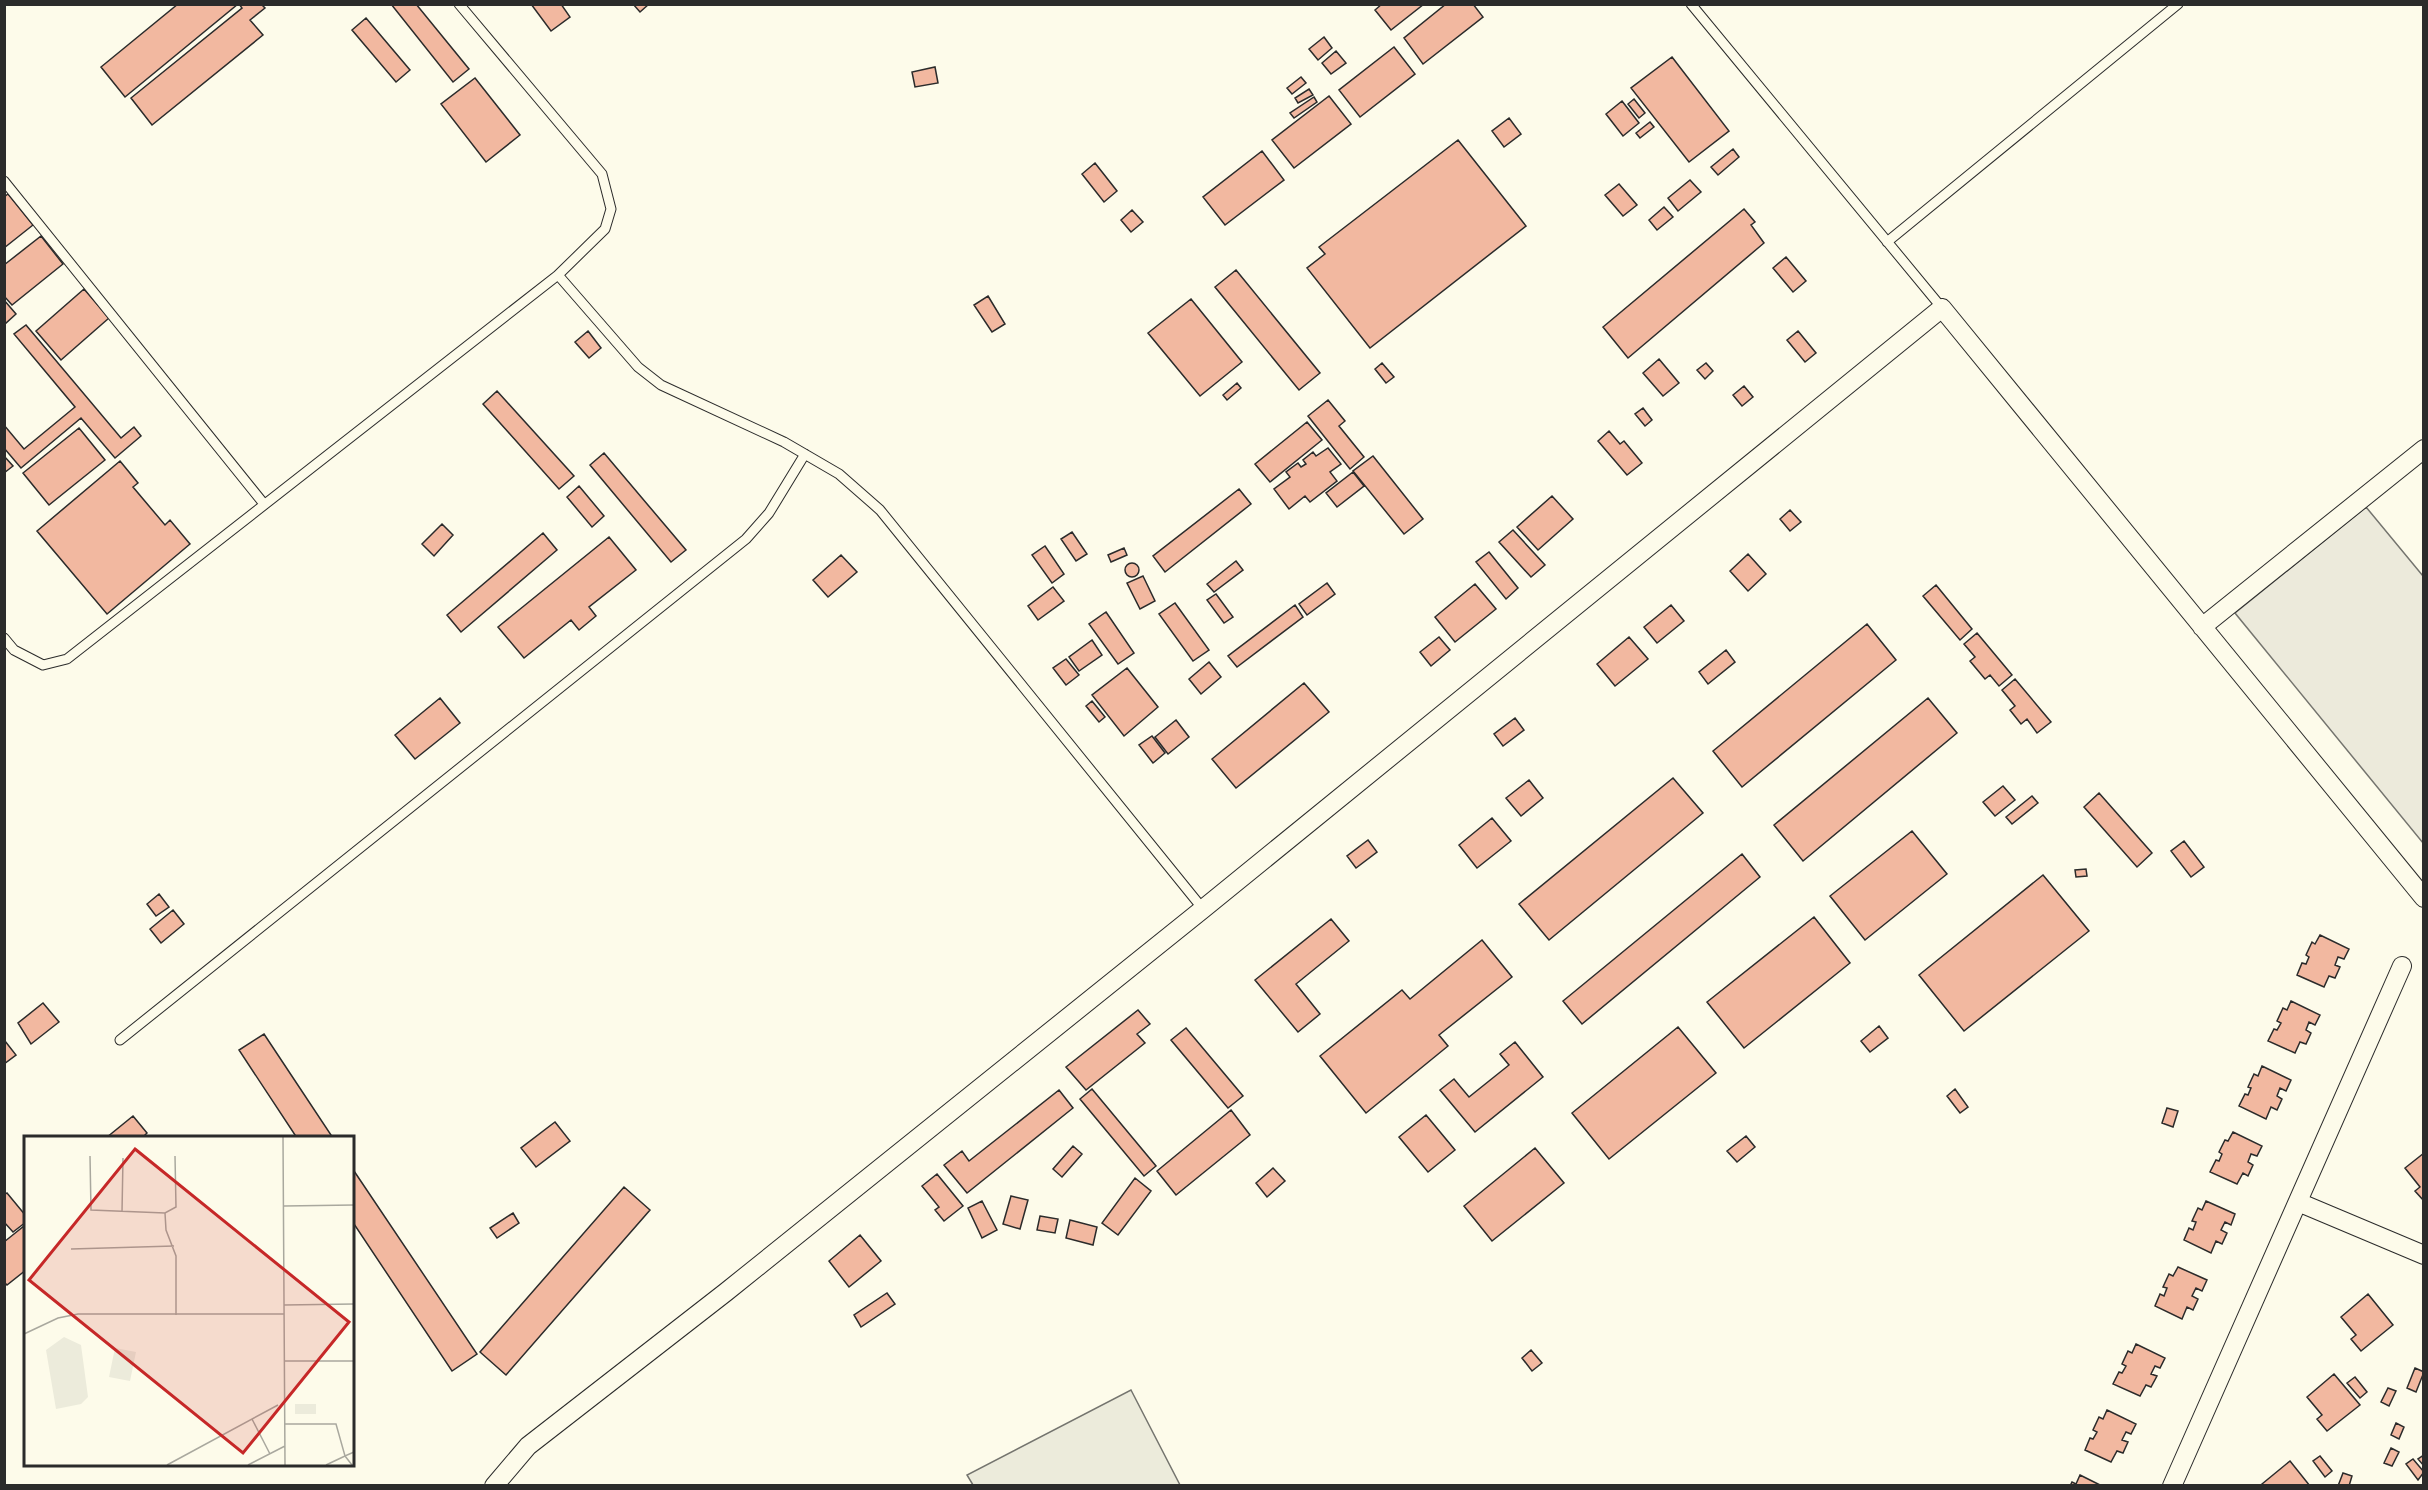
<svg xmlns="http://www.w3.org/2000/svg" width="2428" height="1490" viewBox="0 0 2428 1490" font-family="'Varela Round',sans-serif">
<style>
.green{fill:#ecebdb;stroke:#74746e;stroke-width:1.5}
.parking{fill:#eceadb;stroke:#74746e;stroke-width:1.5}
.building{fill:#f2b8a0;stroke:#2b2b2b;stroke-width:1.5}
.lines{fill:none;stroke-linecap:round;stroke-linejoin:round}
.lane-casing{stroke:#2b2b2b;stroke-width:11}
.street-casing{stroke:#2b2b2b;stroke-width:20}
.lane{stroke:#fdfbea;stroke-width:9}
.street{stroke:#fdfbea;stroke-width:18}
.inset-road{fill:none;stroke:#a9a89e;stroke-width:1.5}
.view{fill:#c62828;fill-opacity:0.15;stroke:#c62828;stroke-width:3}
.inset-edge{fill:none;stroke:#2b2b2b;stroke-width:3}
</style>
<rect width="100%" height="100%" fill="#fdfbea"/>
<path class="green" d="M1131,1390L1180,1485H973L967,1475Z"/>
<path class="parking" d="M2366,507L2423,576V843L2235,613Z"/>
<path class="building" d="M178,4H238L125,97L101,67Z
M239,4H261L265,8L250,20L263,35L152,125L131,98L242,8Z
M391,4H416L469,69L453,82Z
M531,4H561L570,17L551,31Z
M633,4H649L640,12Z
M1382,4H1424L1391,30L1375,10Z
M1446,4H1473L1483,17L1423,64L1404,38Z
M366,18L410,70L396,82L352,30Z
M1324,37L1332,48L1318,60L1309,49Z
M1394,47L1415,74L1360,117L1339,90Z
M1336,51L1346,63L1331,74L1322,63Z
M1672,57L1729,131L1689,162L1631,88Z
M935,67L938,83L915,87L912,72Z
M1301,77L1306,83L1292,94L1287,88Z
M475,78L520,135L486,162L441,104Z
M1309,89L1313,95L1298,103L1295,98Z
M1329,96L1351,124L1294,168L1272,140Z
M1314,97L1317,102L1294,118L1290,113Z
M1634,99L1645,113L1639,118L1628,104Z
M1622,101L1639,123L1623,136L1606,114Z
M1509,118L1521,134L1504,147L1492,131Z
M1650,122L1654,127L1640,138L1636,133Z
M1458,140L1526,226L1370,348L1307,268L1325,254L1319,247Z
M1733,149L1739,157L1718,175L1711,167Z
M1262,151L1284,180L1225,225L1203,197Z
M1095,163L1117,191L1104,202L1082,174Z
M1690,180L1701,192L1678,211L1668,198Z
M1619,184L1637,205L1623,216L1605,195Z
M8,194L33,225L4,248V197Z
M1664,207L1673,217L1657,230L1649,220Z
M1744,209L1755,222L1751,225L1764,243L1628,358L1603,327Z
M1132,210L1143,222L1131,232L1121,220Z
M41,236L63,264L12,305L4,296V265Z
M1786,257L1806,281L1793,292L1773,268Z
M1236,270L1320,373L1299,390L1215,287Z
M84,289L109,318L61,360L36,331Z
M988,296L1005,324L992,332L974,305Z
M1191,299L1242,362L1200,396L1148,333Z
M4,300L16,314L6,323L4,322Z
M26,325L121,438L134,427L141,436L115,458L81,418L21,468L4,448V425L24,449L75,407L14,334Z
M588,331L601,348L589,358L575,342Z
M1798,331L1816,353L1805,362L1787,340Z
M1659,359L1679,383L1663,396L1643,373Z
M1382,363L1394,377L1386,383L1375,369Z
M1706,363L1713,371L1705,379L1697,370Z
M1237,383L1241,388L1227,400L1223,395Z
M1744,386L1753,397L1742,406L1733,395Z
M497,391L574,476L559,489L483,404Z
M1328,400L1345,421L1339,426L1364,457L1350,469L1308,416Z
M1643,408L1652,420L1645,426L1635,414Z
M1307,422L1322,440L1270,482L1255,464Z
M79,428L105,460L49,505L23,473Z
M1609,431L1620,444L1624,441L1642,463L1627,475L1598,441Z
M1328,448L1341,464L1330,472L1337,481L1310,502L1305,496L1289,509L1274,489L1290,477L1286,472L1298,463L1301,467L1306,464L1303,460L1313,452L1316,456Z
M604,453L686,550L671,562L590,465Z
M4,456L13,466L4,473Z
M1373,456L1423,519L1404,534L1353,471Z
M120,461L138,483L133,487L165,525L170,520L190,544L107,614L37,531Z
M1353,472L1364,486L1337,507L1326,493Z
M579,486L604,516L592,527L567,497Z
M1239,489L1251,504L1165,572L1153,556Z
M1552,496L1573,519L1538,550L1517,527Z
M1790,510L1801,522L1790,531L1780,519Z
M442,524L453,535L434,556L422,544Z
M1513,530L1545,565L1531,577L1499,542Z
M1072,532L1087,554L1076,561L1061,539Z
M543,533L557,550L461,632L447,615Z
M609,537L636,570L589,607L596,616L579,630L571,620L524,658L498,627Z
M1045,546L1064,574L1052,583L1032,555Z
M1124,548L1127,555L1111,562L1108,555Z
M1489,552L1518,588L1506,599L1476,562Z
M1748,554L1766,574L1748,591L1730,571Z
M841,555L857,572L828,597L813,580Z
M1236,561L1243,570L1214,592L1207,584Z
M1125 570a7 7 0 1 1 14 0a7 7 0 1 1-14 0Z
M1143,576L1155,601L1140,609L1127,583Z
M1327,583L1335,594L1307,615L1299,604Z
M1475,584L1496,609L1455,642L1435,617Z
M1936,585L1972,629L1960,640L1923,596Z
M1053,587L1064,601L1038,620L1028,606Z
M1216,594L1233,617L1224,623L1207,600Z
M1175,603L1209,650L1193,661L1159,614Z
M1295,605L1303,617L1237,667L1228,656Z
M1671,605L1684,621L1657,643L1644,627Z
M1106,612L1134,653L1118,664L1089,624Z
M1867,624L1896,660L1742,787L1713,751Z
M1977,633L2012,675L1999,686L1990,675L1985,679L1970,661L1975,657L1964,644Z
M1439,637L1450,650L1431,666L1420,652Z
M1629,637L1648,659L1615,686L1597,664Z
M1092,640L1102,655L1079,671L1069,657Z
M1726,650L1735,662L1708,684L1699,672Z
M1066,659L1079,675L1066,685L1053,668Z
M1209,662L1221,677L1201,694L1189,679Z
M1127,668L1158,707L1124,736L1092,695Z
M2015,679L2051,722L2037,733L2027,719L2021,724L2010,710L2015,706L2002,690Z
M1304,683L1329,712L1236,788L1212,759Z
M440,698L460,723L415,759L395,735Z
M1928,698L1957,733L1803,861L1774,825Z
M1092,701L1105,717L1099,722L1086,706Z
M1515,718L1524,730L1503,746L1494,734Z
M1176,720L1189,737L1168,754L1155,737Z
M1152,736L1165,753L1153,763L1139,745Z
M1673,778L1703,813L1549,940L1519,904Z
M1529,780L1543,798L1521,816L1506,798Z
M2003,786L2015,800L1995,816L1983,802Z
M2099,793L2152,853L2137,867L2084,807Z
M2032,796L2038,803L2012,824L2006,817Z
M1492,818L1511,841L1477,868L1459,845Z
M1912,831L1947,874L1865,940L1830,896Z
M1368,840L1377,852L1356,868L1347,856Z
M2184,841L2204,867L2191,877L2171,851Z
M1742,854L1760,877L1582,1024L1563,1001Z
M2086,869L2087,876L2076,877L2075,870Z
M2043,875L2089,931L1964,1031L1919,975Z
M159,894L169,907L156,916L147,904Z
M173,910L184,924L161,943L150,929Z
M1814,917L1850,963L1744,1048L1707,1002Z
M1331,919L1349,941L1296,984L1320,1014L1298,1032L1255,980Z
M2320,935L2349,949L2344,959L2338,957L2335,965L2340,967L2335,978L2329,976L2324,987L2297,975L2302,963L2306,964L2309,957L2306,955L2312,942L2315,944Z
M1482,940L1512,977L1439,1035L1448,1046L1366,1113L1320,1056L1402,990L1410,999Z
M2291,1001L2320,1015L2315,1025L2309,1022L2306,1030L2311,1033L2306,1044L2300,1042L2295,1053L2268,1041L2274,1029L2277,1030L2281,1023L2277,1021L2283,1008L2287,1010Z
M43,1003L59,1022L31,1044L18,1023Z
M1138,1010L1150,1024L1137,1034L1145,1043L1086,1090L1066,1067Z
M1879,1026L1888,1038L1870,1052L1861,1041Z
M1678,1027L1716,1073L1609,1159L1572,1113Z
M1186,1028L1243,1096L1228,1108L1171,1040Z
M264,1034L333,1138H297L239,1050Z
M5,1041L16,1055L4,1064V1042Z
M1515,1042L1543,1077L1475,1132L1440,1090L1454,1079L1469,1097L1509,1065L1500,1054Z
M2262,1066L2291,1080L2286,1091L2280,1088L2277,1096L2282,1099L2277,1110L2271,1107L2266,1119L2239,1106L2245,1094L2248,1095L2251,1088L2248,1087L2254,1074L2258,1076Z
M1092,1089L1156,1166L1144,1176L1080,1099Z
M1955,1089L1968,1107L1960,1113L1947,1096Z
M1059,1090L1073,1108L967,1193L944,1165L962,1151L969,1161Z
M2167,1108L2178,1111L2173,1127L2162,1123Z
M1231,1110L1250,1135L1176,1195L1157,1171Z
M1426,1115L1455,1150L1428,1172L1399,1137Z
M133,1116L147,1133L142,1138H106Z
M555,1122L570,1141L536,1167L521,1148Z
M2233,1132L2262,1146L2257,1156L2251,1154L2248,1162L2253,1165L2248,1176L2243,1173L2237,1184L2210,1172L2216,1160L2219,1161L2222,1154L2219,1152L2225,1140L2228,1141Z
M1746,1136L1755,1147L1737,1162L1727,1151Z
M1073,1146L1082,1154L1062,1177L1053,1169Z
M1535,1148L1564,1183L1492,1241L1464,1206Z
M2424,1153V1201L2415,1191L2420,1187L2405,1168Z
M352,1168L477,1354L452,1371L352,1221Z
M1273,1168L1285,1181L1267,1197L1256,1183Z
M937,1174L963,1206L944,1221L935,1210L939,1207L922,1186Z
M1135,1178L1151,1191L1118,1235L1102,1223Z
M624,1187L650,1210L506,1375L480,1352Z
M7,1193L26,1216V1222L13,1232L4,1222V1195Z
M1011,1196L1028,1200L1020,1229L1003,1224Z
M982,1201L997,1230L982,1238L968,1208Z
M2206,1201L2235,1214L2231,1225L2225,1222L2221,1230L2227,1233L2222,1244L2216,1241L2211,1253L2184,1240L2189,1228L2193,1230L2196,1222L2192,1221L2198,1208L2202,1210Z
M513,1213L519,1223L497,1238L490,1228Z
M1040,1216L1058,1219L1055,1233L1037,1230Z
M1070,1220L1097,1227L1093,1245L1066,1238Z
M24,1226L26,1270L7,1285L4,1282V1242Z
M860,1235L881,1261L849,1287L829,1261Z
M2178,1267L2207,1280L2202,1291L2196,1288L2192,1296L2198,1299L2193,1310L2187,1307L2182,1319L2155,1306L2160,1294L2164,1296L2167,1288L2163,1287L2169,1274L2173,1276Z
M887,1293L895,1304L861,1327L854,1315Z
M2368,1294L2393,1325L2361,1351L2351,1339L2356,1335L2341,1317Z
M2136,1344L2165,1358L2160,1368L2155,1366L2151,1374L2157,1376L2151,1387L2146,1385L2140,1396L2113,1384L2119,1372L2122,1373L2126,1366L2122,1364L2128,1351L2132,1353Z
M1531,1350L1542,1363L1532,1371L1522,1358Z
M2415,1368L2424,1372L2416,1392L2407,1388Z
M2334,1374L2360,1405L2327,1431L2317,1419L2322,1415L2307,1397Z
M2355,1377L2367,1392L2360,1398L2347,1383Z
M2388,1388L2396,1391L2389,1406L2381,1402Z
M2107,1410L2136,1424L2131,1434L2126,1432L2122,1440L2128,1442L2123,1453L2117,1451L2111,1462L2085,1450L2090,1438L2093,1439L2097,1432L2093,1430L2099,1417L2103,1419Z
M2396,1423L2404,1427L2399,1439L2391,1435Z
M2391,1448L2399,1452L2392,1466L2384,1463Z
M2424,1455V1466L2418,1459Z
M2320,1456L2332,1471L2325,1477L2313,1461Z
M2413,1459L2424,1472L2418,1480L2406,1464Z
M2290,1461L2310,1486H2264L2262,1484Z
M2343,1473L2352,1476L2349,1486H2338Z
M2080,1475L2102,1486H2070L2072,1482L2076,1484Z"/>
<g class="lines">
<g class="lane-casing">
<path id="lane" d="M1691,4L1942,308
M4,181L264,504
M1887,242L2178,4
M558,275L638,367L661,385L784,442L839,474L880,510L1203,909
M4,638L14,650L43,665L67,659L558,275L605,229L611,209L602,174L459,4
M120,1040L746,539L769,513L805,454"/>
</g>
<g class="street-casing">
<path id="street" d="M2202,627L2424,449
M2298,1202L2424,1255
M494,1486L528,1446L726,1292L1203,909L1942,308L2424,898
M2172,1486L2402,966"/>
</g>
<use href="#lane" class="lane"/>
<use href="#street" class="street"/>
</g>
<g transform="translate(24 1136)">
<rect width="330" height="330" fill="#fdfbea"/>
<path d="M40,201L57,209L64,261L57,268L32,273L22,214ZM91,212L112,216L106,245L85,241ZM271,268H292V278H271Z" fill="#ecebdb"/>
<path class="inset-road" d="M259,1L261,329M66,20L67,74L141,77L152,71L151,20M260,70L330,69M98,76L99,22M141,77L142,94L152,120V179M47,113L150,110M260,169L330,168M0,198L34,182L54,178H260M261,225H330M228,283L246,318M261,288H312L321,320L330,316M143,329L254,269M224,329L261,310M302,329L321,320L328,329"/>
<path class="view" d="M111,13L325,186L219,317L5,144Z"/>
<rect width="330" height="330" class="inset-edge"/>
</g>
<rect width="2428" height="1490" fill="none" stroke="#2b2b2b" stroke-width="12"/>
</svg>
